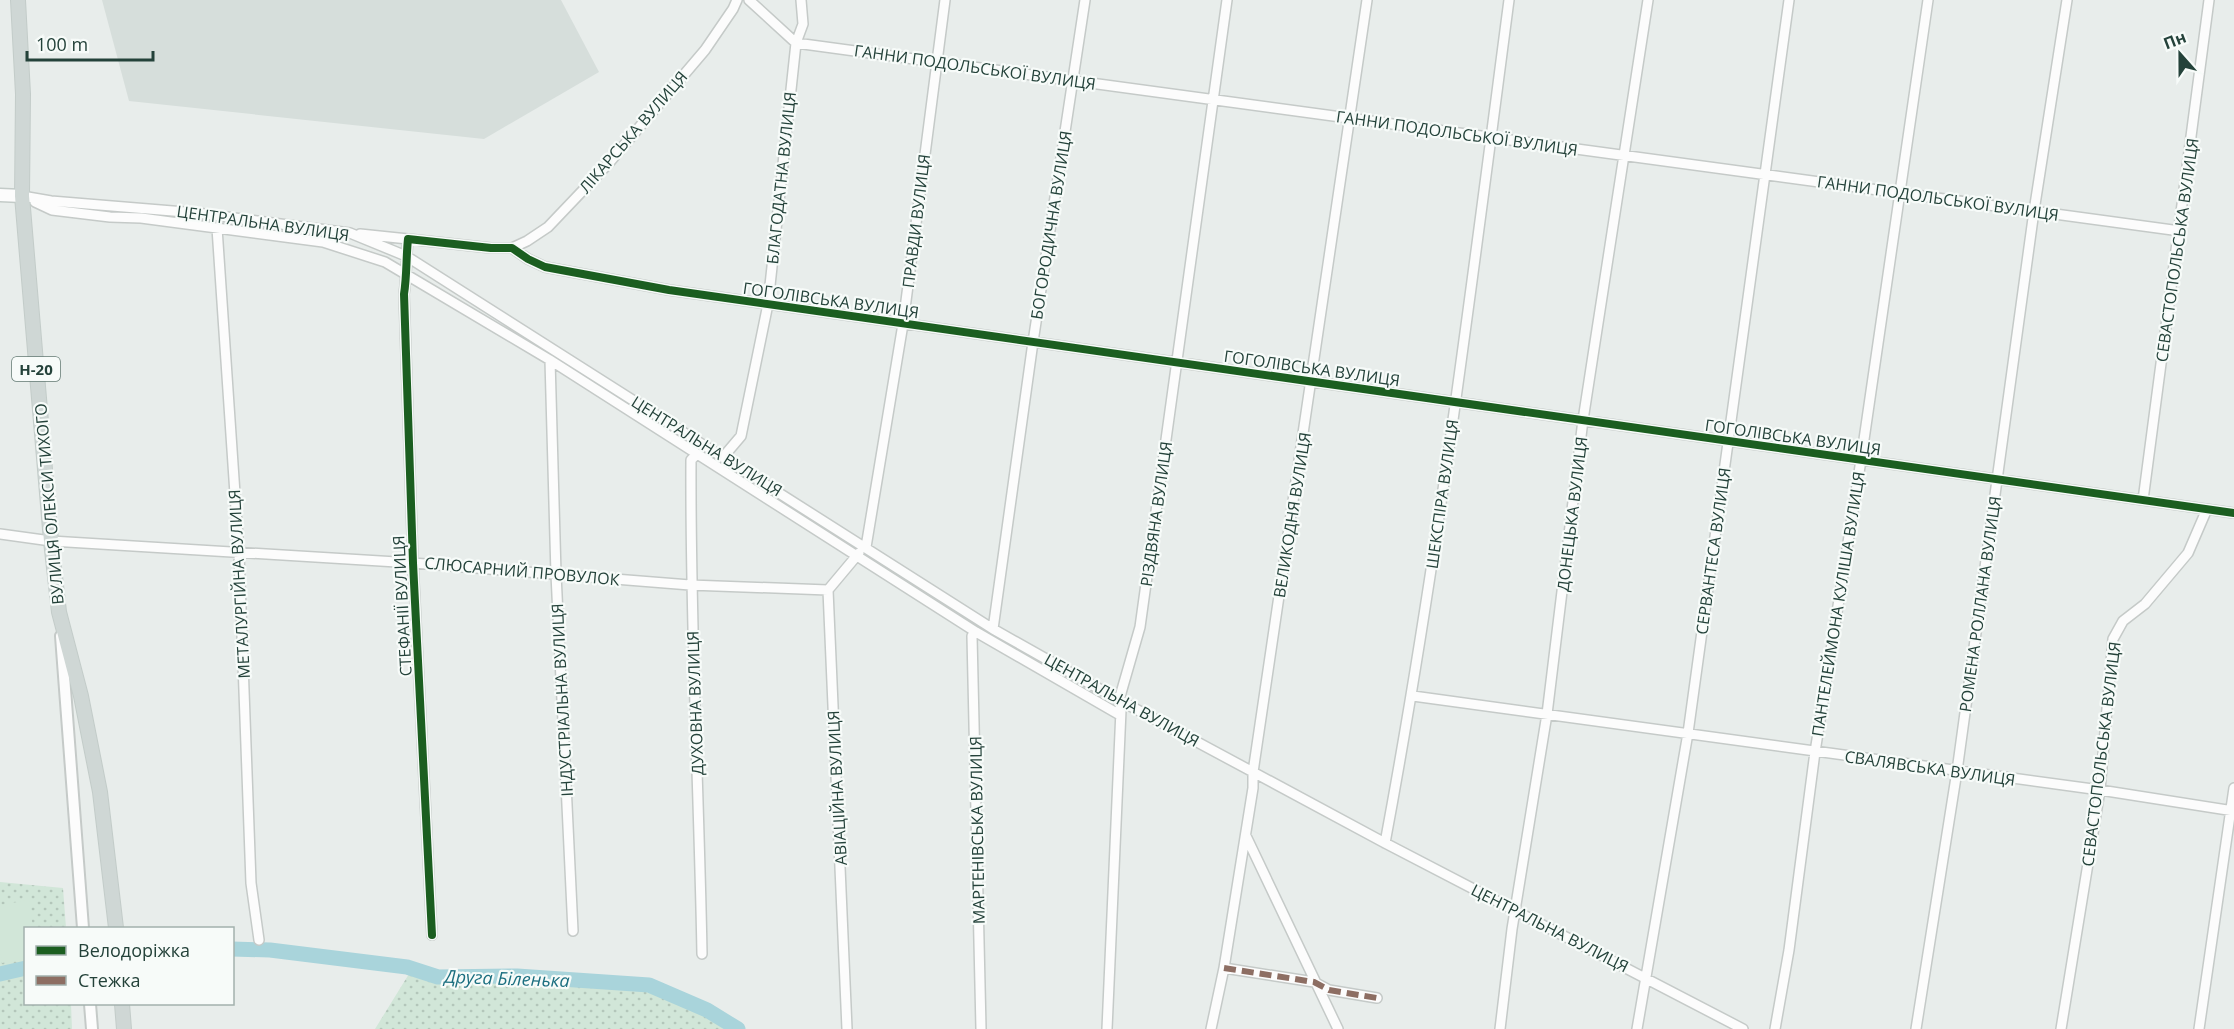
<svg xmlns="http://www.w3.org/2000/svg" width="2234" height="1029" viewBox="0 0 2234 1029" font-family="'Open Sans',sans-serif">
<style>
.built{fill:#d6dedb}
.green{fill:url(#green-dots)}
.pitch{fill:#d1e6d8}
.lines{fill:none;stroke-linecap:round;stroke-linejoin:round}
.river{stroke:#a9d4db;stroke-width:15}
.minor-casing{stroke:#c5cac8;stroke-width:12}
.tertiary-casing{stroke:#c5cac8;stroke-width:14}
.secondary-casing{stroke:#c3cbc8;stroke-width:15}
.primary-casing{stroke:#c3ccc9;stroke-width:16}
.minor{stroke:#fcfcfc;stroke-width:9}
.tertiary{stroke:#fcfcfc;stroke-width:10}
.secondary{stroke:#fcfcfc;stroke-width:12}
.primary{stroke:#cfd7d5;stroke-width:14}
.quiet{stroke:#8d6e63;stroke-width:6;stroke-dasharray:12 6;stroke-linecap:butt}
.cycleway-casing{stroke:#f7fbf9;stroke-width:11}
.cycleway{stroke:#1b5e20;stroke-width:8}
.labels{text-anchor:middle;dominant-baseline:central;stroke-width:4.5;stroke-linejoin:round;paint-order:stroke}
.shield{fill:#f7fbf9;stroke:#637a73;stroke-width:1.5}
.shield-label{font-size:15px;font-weight:bold;fill:#24423a}
.street-label{font-size:16px;fill:#24423a;stroke:#f7fbf9}
.water-label{font-size:18px;font-style:italic;fill:#1c6f80;stroke:#f7fbf9}
</style>
<defs>
<pattern id="green-dots" width="8" height="8" patternUnits="userSpaceOnUse" patternTransform="scale(1.5)"><rect width="8" height="8" fill="#d1e6d8"/><path d="M2 2h.1M6 6h.1" fill="none" stroke="#b3c6ba" stroke-width="1.8" stroke-linecap="round"/></pattern>
</defs>
<rect width="100%" height="100%" fill="#e8edeb"/>
<path class="built" d="M102,0H561L599,72L484,139L129,101Z"/>
<path class="green" d="M0,882L63,888L66,928H26V1004H71L72,1029H0Z
M412,969L438,977L517,976L649,985L707,1010L738,1029H375Z"/>
<path class="pitch" d="M29,900L33,928H26L25,959L2,963L0,949V905Z"/>
<g class="lines">
<path class="river" d="M232,949L270,950L407,967L438,977L517,976L649,985L707,1010L738,1029
M0,974L26,968"/>
<g class="minor-casing">
<path id="minor" d="M749,0L796,43L2180,231
M22,196L51,201L197,213L350,233L406,256L993,629L1119,700L1385,843L1743,1029
M35,202L52,210L110,217L141,218L323,242L385,262L550,360L976,632L1120,715
M217,228L239,553L251,883L259,940
M360,234L408,239
M512,248L527,241L548,227L608,164L705,50L733,9L737,0
M550,360L556,574L573,931
M696,455L691,460C690,625 699,789 702,954
M724,456L741,436L768,304L796,43L803,24L801,0
M2143,500L2209,0
M0,534L51,541L413,563L690,585L828,590
M866,547L903,324L945,0
M993,629L1033,342L1085,0
M976,632L972,636L981,1029
M1413,696L2100,790L2234,811
M1246,836L1338,1029
M1385,843C1437,564 1472,282 1509,0
M432,935L413,563L404,294C407,275 406,258 408,239L491,248H512L528,259L545,267L669,290L2234,513
M1224,968L1314,982L1329,990L1377,998
M847,1029L828,590L859,553
M1107,1029L1121,710L1119,700L1140,627L1227,0
M1211,1029L1224,968L1253,788V772L1367,0
M1500,1029L1512,929L1547,714L1583,420L1648,0
M1637,1029L1688,733L1789,0
M1775,1029L1789,950L1815,752L1861,460L1928,0
M1916,1029L1957,771L2034,211L2067,0
M2061,1029L2100,790L2113,639L2123,621L2145,604L2188,553L2207,509
M2199,1029L2234,788"/>
</g>
<g class="tertiary-casing">
<path id="tertiary" d="M61,636L83,928
M90,1004L92,1029"/>
</g>
<g class="secondary-casing">
<path id="secondary" d="M0,195L22,196"/>
</g>
<g class="primary-casing">
<path id="primary" d="M18,0L23,94L22,196L51,541L59,612L81,696L100,792L116,928
M122,1004L124,1029"/>
</g>
<use href="#minor" class="minor"/>
<use href="#tertiary" class="tertiary"/>
<use href="#secondary" class="secondary"/>
<use href="#primary" class="primary"/>
<path class="quiet" d="M1224,968L1314,982L1329,990L1377,998"/>
<g class="cycleway-casing">
<path id="cycleway" d="M432,935L413,563L404,294C407,275 406,258 408,239L491,248H512L528,259L545,267L669,290L2234,513"/>
</g>
<use href="#cycleway" class="cycleway"/>
</g>
<g class="labels">
<rect class="shield" x="12" y="357" width="48" height="24" rx="4.5"/>
<g class="shield-label">
<text x="36" y="369">Н-20</text>
</g>
<g class="street-label">
<text transform="translate(975 67) rotate(8)">ГАННИ ПОДОЛЬСЬКОЇ ВУЛИЦЯ</text>
<text transform="translate(633 132) rotate(-49)">ЛІКАРСЬКА ВУЛИЦЯ</text>
<text transform="translate(1457 133) rotate(8)">ГАННИ ПОДОЛЬСЬКОЇ ВУЛИЦЯ</text>
<text transform="translate(781 178) rotate(-84)">БЛАГОДАТНА ВУЛИЦЯ</text>
<text transform="translate(1938 198) rotate(8)">ГАННИ ПОДОЛЬСЬКОЇ ВУЛИЦЯ</text>
<text transform="translate(916 221) rotate(-83)">ПРАВДИ ВУЛИЦЯ</text>
<text transform="translate(263 223) rotate(8)">ЦЕНТРАЛЬНА ВУЛИЦЯ</text>
<text transform="translate(1051 225) rotate(-81)">БОГОРОДИЧНА ВУЛИЦЯ</text>
<text transform="translate(2177 250) rotate(-82)">СЕВАСТОПОЛЬСЬКА ВУЛИЦЯ</text>
<text transform="translate(831 300) rotate(8)">ГОГОЛІВСЬКА ВУЛИЦЯ</text>
<text transform="translate(1312 368) rotate(8)">ГОГОЛІВСЬКА ВУЛИЦЯ</text>
<text transform="translate(1793 437) rotate(8)">ГОГОЛІВСЬКА ВУЛИЦЯ</text>
<text transform="translate(707 446) rotate(32)">ЦЕНТРАЛЬНА ВУЛИЦЯ</text>
<text transform="translate(1442 494) rotate(-82)">ШЕКСПІРА ВУЛИЦЯ</text>
<text transform="translate(49 504) rotate(-95)">ВУЛИЦЯ ОЛЕКСИ ТИХОГО</text>
<text transform="translate(1156 514) rotate(-82)">РІЗДВЯНА ВУЛИЦЯ</text>
<text transform="translate(1572 514) rotate(-83)">ДОНЕЦЬКА ВУЛИЦЯ</text>
<text transform="translate(1292 515) rotate(-81)">ВЕЛИКОДНЯ ВУЛИЦЯ</text>
<text transform="translate(1713 551) rotate(-82)">СЕРВАНТЕСА ВУЛИЦЯ</text>
<text transform="translate(522 571) rotate(5)">СЛЮСАРНИЙ ПРОВУЛОК</text>
<text transform="translate(239 584) rotate(-93)">МЕТАЛУРГІЙНА ВУЛИЦЯ</text>
<text transform="translate(1838 604) rotate(-81)">ПАНТЕЛЕЙМОНА КУЛІША ВУЛИЦЯ</text>
<text transform="translate(1980 604) rotate(-82)">РОМЕНА РОЛЛАНА ВУЛИЦЯ</text>
<text transform="translate(402 606) rotate(-93)">СТЕФАНІЇ ВУЛИЦЯ</text>
<text transform="translate(562 700) rotate(-93)">ІНДУСТРІАЛЬНА ВУЛИЦЯ</text>
<text transform="translate(1122 700) rotate(29)">ЦЕНТРАЛЬНА ВУЛИЦЯ</text>
<text transform="translate(695 703) rotate(-92)">ДУХОВНА ВУЛИЦЯ</text>
<text transform="translate(2101 754) rotate(-83)">СЕВАСТОПОЛЬСЬКА ВУЛИЦЯ</text>
<text transform="translate(1930 768) rotate(8)">СВАЛЯВСЬКА ВУЛИЦЯ</text>
<text transform="translate(837 788) rotate(-93)">АВІАЦІЙНА ВУЛИЦЯ</text>
<text transform="translate(977 830) rotate(-91)">МАРТЕНІВСЬКА ВУЛИЦЯ</text>
<text transform="translate(1550 928) rotate(27)">ЦЕНТРАЛЬНА ВУЛИЦЯ</text>
</g>
<g class="water-label">
<text transform="translate(507 978) rotate(2)">Друга Біленька</text>
</g>
</g>
<rect x="24" y="927" width="210" height="78" fill="#f7fbf9" stroke="#a3b1ad" stroke-width="1.5"/>
<rect x="36" y="946" width="30" height="9" fill="#1b5e20" stroke="#a3b1ad" stroke-width="1.5"/>
<text x="78" y="957" font-size="18" fill="#24423a">Велодоріжка</text>
<rect x="36" y="976" width="30" height="9" fill="#8d6e63" stroke="#a3b1ad" stroke-width="1.5"/>
<text x="78" y="987" font-size="18" fill="#24423a">Стежка</text>
<g transform="translate(2180 54) rotate(339)" stroke="#f7fbf9" stroke-width="4.5" paint-order="stroke">
<path d="M0-4.5L10 22L0 15L-10 22Z" fill="#24423a"/>
<text y="-9" font-size="16" font-weight="bold" text-anchor="middle" fill="#24423a">Пн</text>
</g>
<path d="M27 51v9h126v-9" fill="none" stroke="#24423a" stroke-width="3"/>
<text x="36" y="51" font-size="18" fill="#24423a" stroke="#f7fbf9" stroke-width="4.5" paint-order="stroke">100 m</text>
</svg>
